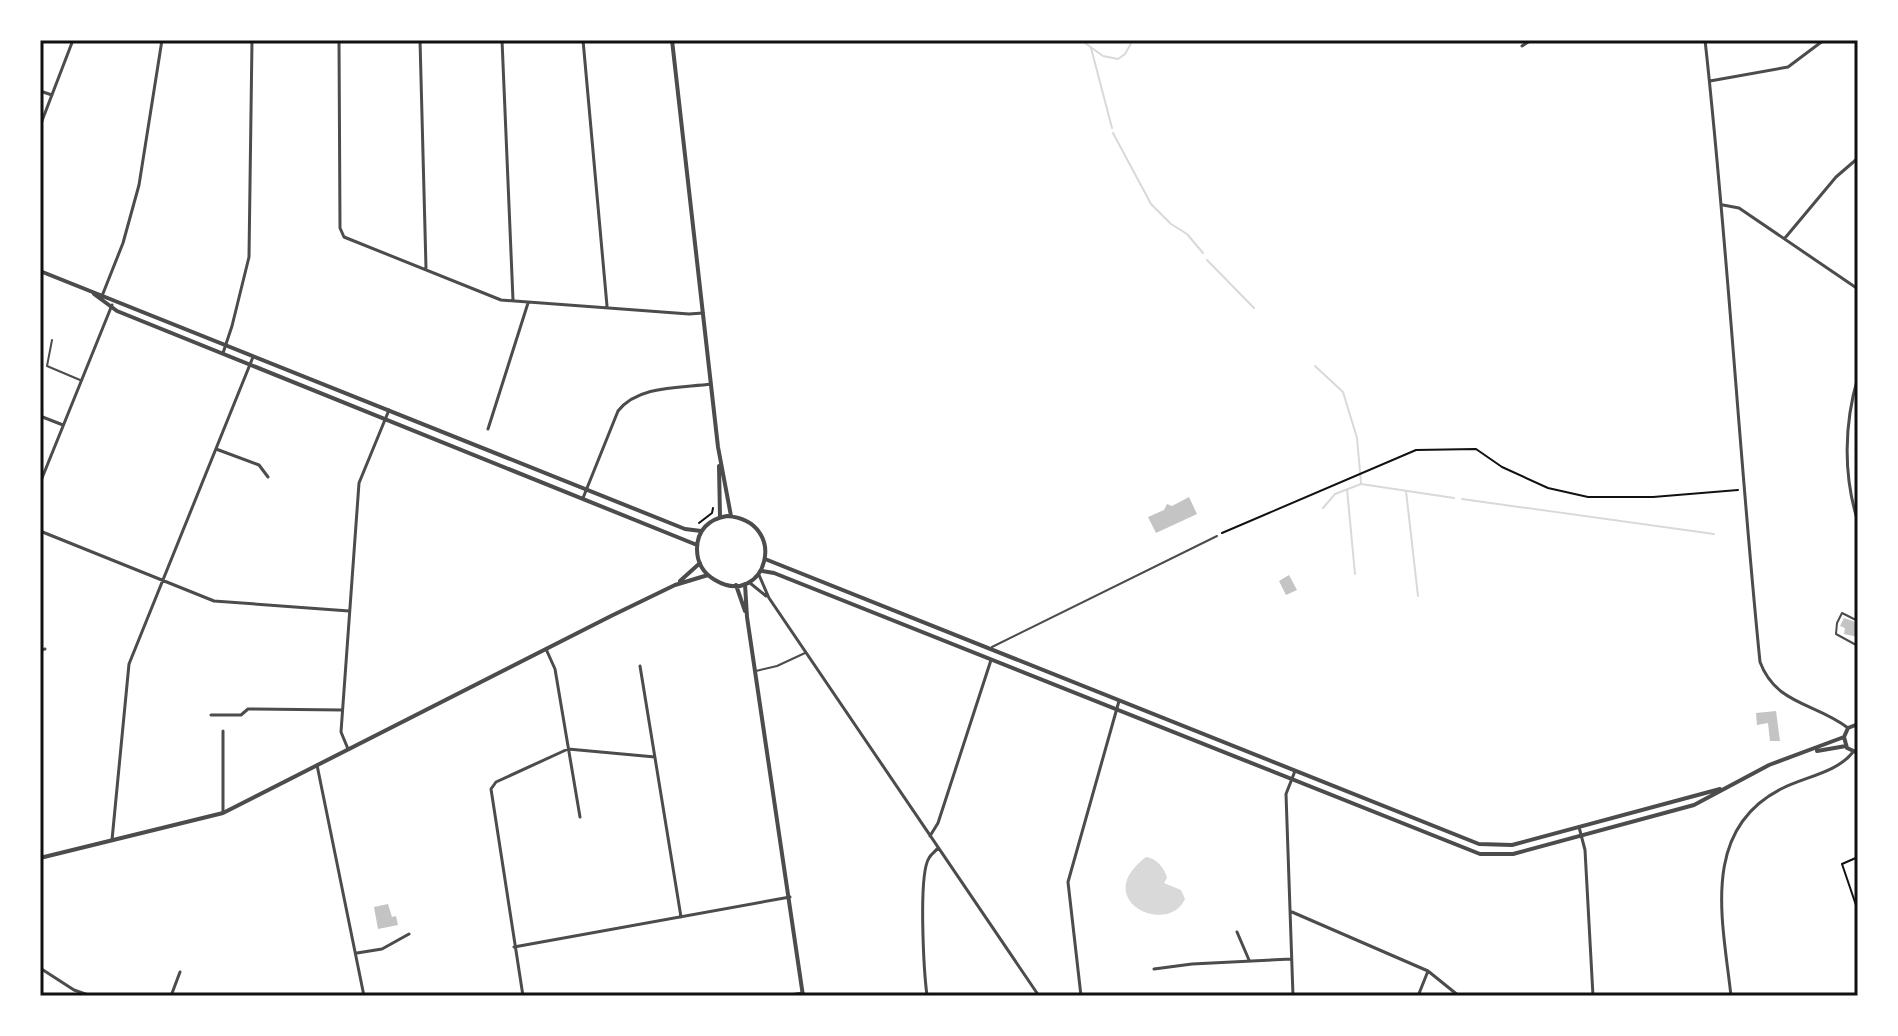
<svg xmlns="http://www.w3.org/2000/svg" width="1898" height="1036" viewBox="0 0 1898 1036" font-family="Commissioner,sans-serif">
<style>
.water{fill:#d9d9d9}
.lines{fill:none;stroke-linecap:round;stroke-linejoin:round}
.stream{stroke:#d9d9d9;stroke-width:2}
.building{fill:#c4c4c4}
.path{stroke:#111;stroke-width:2}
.service{stroke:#4c4c4c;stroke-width:2}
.minor{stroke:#4c4c4c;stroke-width:3}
.tertiary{stroke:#4c4c4c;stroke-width:4}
.neatline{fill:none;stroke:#111;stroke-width:3}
</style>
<rect width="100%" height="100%" fill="#fff"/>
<path class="water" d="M1146,857C1156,858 1165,868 1167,878L1164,883L1181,890L1185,899C1168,937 1089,900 1146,857Z"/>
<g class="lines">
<path class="stream" d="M1081,40L1103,56L1118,59L1125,54L1133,40
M1091,48L1112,128
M1113,133L1151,204L1171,224L1187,234L1203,253
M1207,260L1254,308
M1315,366L1343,392L1357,438L1361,483
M1347,489L1355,574
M1406,491L1418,596
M1462,499L1714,534
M1323,508L1335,494L1361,484L1454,498"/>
</g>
<path class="building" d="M1189,497L1197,514L1156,533L1148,517L1164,510L1167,504L1172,506Z
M1289,575L1297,590L1286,595L1279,581Z
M1844,618L1858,623V637L1844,634L1845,628L1840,626Z
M1776,711L1780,741H1770L1768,723L1757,725L1756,713Z
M388,904L392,917L396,916L398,925L378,929L374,907Z"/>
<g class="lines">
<path class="path" d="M699,523L712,513L713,508
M1222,533L1416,450L1476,449L1502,467L1548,488L1588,497H1653L1738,490
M1858,857L1842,864L1858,911"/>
<path class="service" d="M52,340L47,366L80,380
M1858,621L1842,613L1837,623L1836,634L1858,646
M992,647L1217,536
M756,671L777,666L805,653"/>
<path class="minor" d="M339,40L340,228L344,237L501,300L689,314L703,313
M420,40L426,268
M502,40L513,300
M583,40L607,306
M1705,40C1728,247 1739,455 1760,662C1776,705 1816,703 1848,728
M1522,46L1531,40
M1710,81L1788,67L1824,40
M40,91L52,95
M40,126L73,40
M1723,205L1739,208L1858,289
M1785,238L1836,177L1858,158
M102,296L123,243L139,185L162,40
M223,353L232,326L249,257L252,40
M1858,377C1844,424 1843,475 1858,522
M40,416L63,425
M488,429L528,303
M216,449L259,465L268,477
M40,483L112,305
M583,498L618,411C638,385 681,388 711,384
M40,531L214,601L349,611
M759,575L769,598L1039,996
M750,583L766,596
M546,649L555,669L580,817
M40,650L45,649
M640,666L681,917
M211,715H241L248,709L342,710
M223,731V811
M348,749L341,732L359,483L389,410
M317,765L364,996
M1579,827L1585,850L1593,996
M930,836L938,823L991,660
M112,840L129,664L253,357
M1292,912L1428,971L1459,996
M1237,932L1249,960
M514,947L790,897
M357,953L382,949L409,934
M40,968L74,990L91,996
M1154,969L1192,964L1291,959
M171,996L180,972
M523,996L491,789L496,782L568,749L655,757
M783,996L803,993
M927,996C924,972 918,875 929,858C931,854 935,852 938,848
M1081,996L1068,882L1119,701
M1293,996L1286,794L1295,771
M1418,996L1428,971
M1731,996C1723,922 1699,829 1783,788C1805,777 1838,772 1853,752"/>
<path class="tertiary" d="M672,40L718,447L731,516
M40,271L685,529L701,531
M94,294L117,311L697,545
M719,466L720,517
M727,516C791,521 766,610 715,580C703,573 697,562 697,549C697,530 709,519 727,516Z
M765,559L1479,844L1512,845L1720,789
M762,571L774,573L1480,854H1513L1694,805L1769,765L1844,737
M680,581L700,563
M745,584L747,617L803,996
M736,585L745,611
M1858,724L1848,728L1844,737L1847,748L1858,753
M1817,751L1846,746
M40,858L223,813L611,616L675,585L708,575"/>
</g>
<rect width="1898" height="1036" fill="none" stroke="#ffffff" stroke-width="84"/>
<rect x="42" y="42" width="1814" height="952" class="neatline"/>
</svg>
